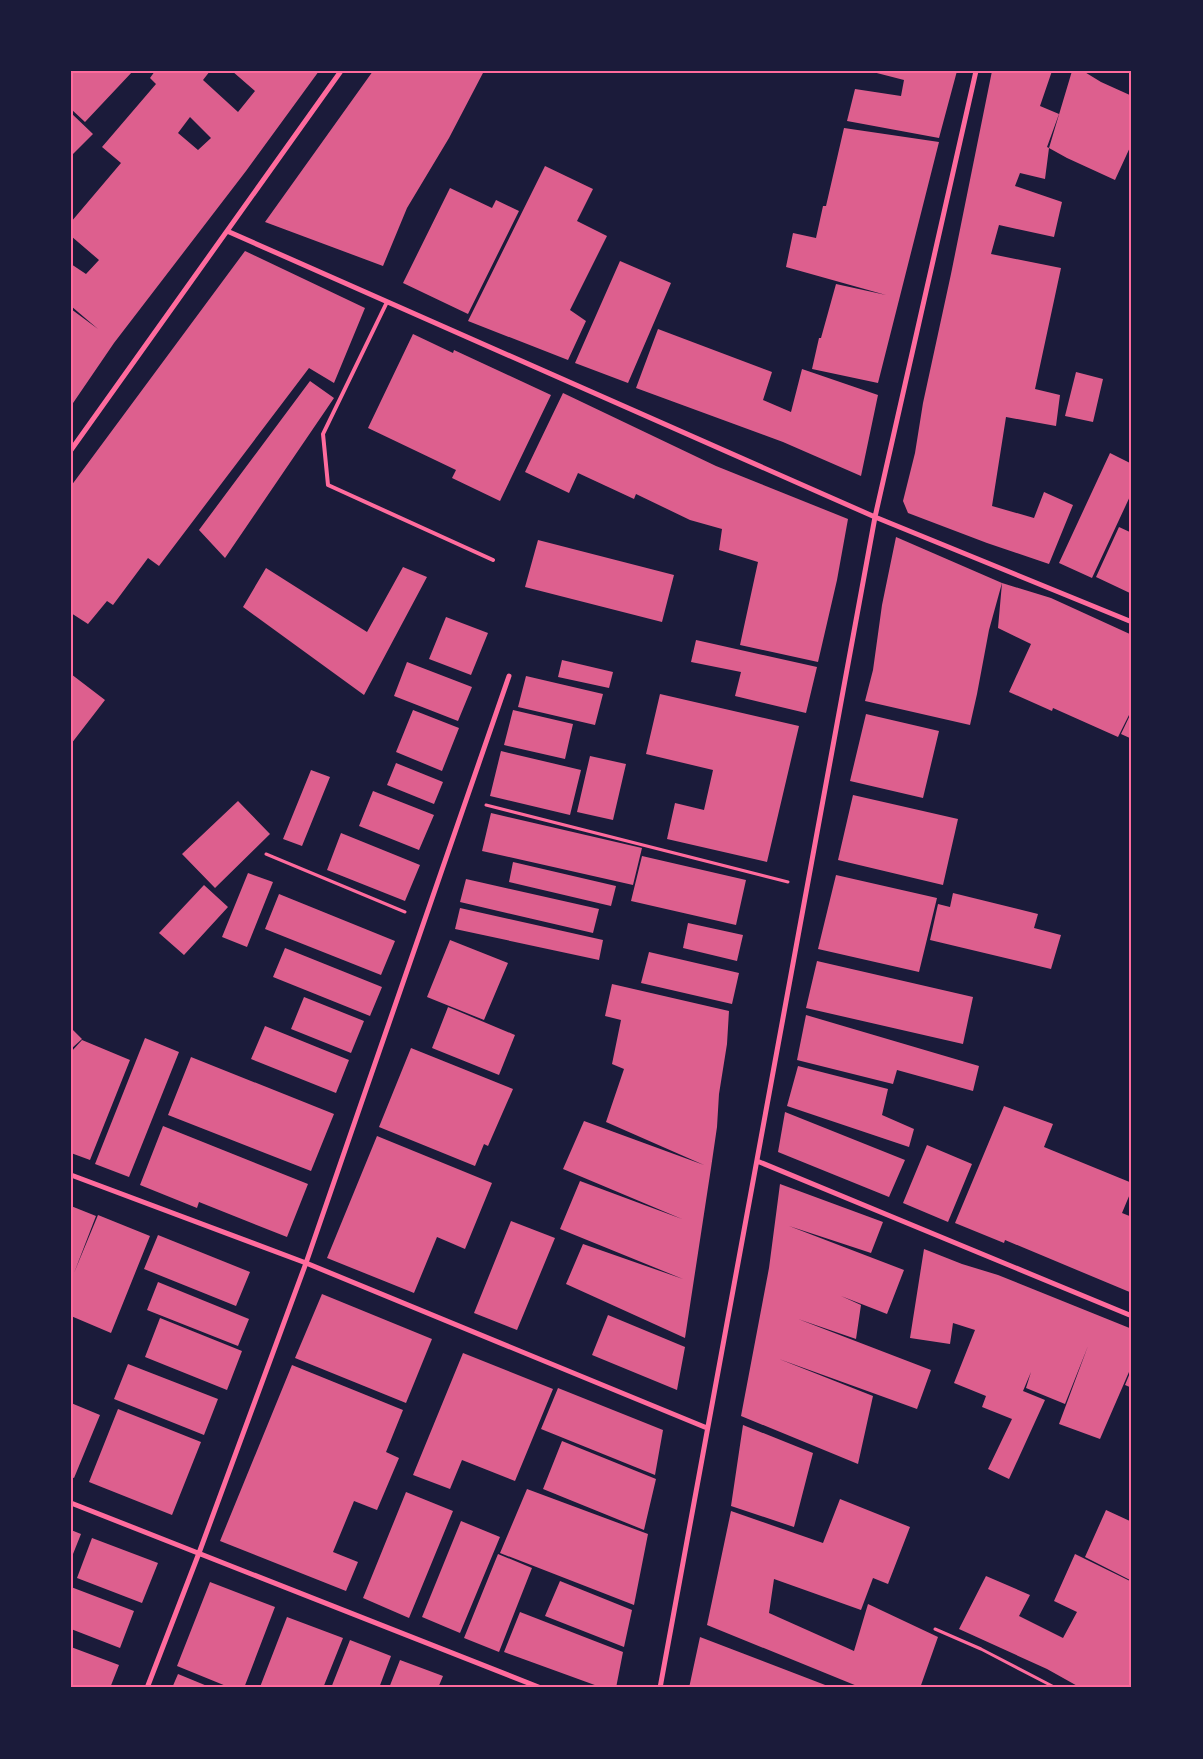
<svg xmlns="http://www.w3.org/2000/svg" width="1203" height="1759" viewBox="0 0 1203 1759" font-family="'Sofia Sans Condensed',sans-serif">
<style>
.building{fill:#dd5f8e;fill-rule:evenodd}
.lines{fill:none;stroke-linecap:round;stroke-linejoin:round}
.path{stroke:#ff6b9d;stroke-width:3}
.service{stroke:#ff6b9d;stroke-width:4}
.minor{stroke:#ff6b9d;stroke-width:5}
.neatline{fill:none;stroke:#ff6b9d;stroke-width:2}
</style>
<rect width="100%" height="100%" fill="#1b1b3a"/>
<path class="building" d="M71,71H133L85,122L71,109Z
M155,71H210L203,80L238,112L255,91L232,71H319L246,171L114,343L71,406V309L98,329L71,306V264L86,274L99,260L71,236V222L121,163L102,147L156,84L150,78ZM190,117L211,138L198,150L178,133Z
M373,71H484L449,138L407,208L383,266L265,222Z
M869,71H957L939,138L847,121L855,89L901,96L904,80Z
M992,71H1052L1040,106L1059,114L1047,147L1049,148L1072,71H1083L1101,82L1132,96V143L1115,180L1067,158L1049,148L1045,179L1020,173L1015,186L1062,202L1054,237L999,225L991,254L1061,268L1035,389L1060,395L1056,426L1006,417L992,506L1034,518L1044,492L1073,505L1049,564L987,543L908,513L903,501L915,453L923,403L951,274Z
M71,113L93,134L71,156Z
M844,128L939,142L878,383L812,369L819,338H821L836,284L886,295L786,267L793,233L816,238L823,206H826Z
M545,166L593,189L577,221L607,236L570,310L586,321L568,360L468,321Z
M450,188L492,208L496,200L519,211L468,314L403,283Z
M245,251L365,308L334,383L309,368L159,566L148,558L113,605L107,601L88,624L71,613V486Z
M620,261L671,283L628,383L575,363Z
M658,329L772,372L763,400L791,412L802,369L878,395L861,476L783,442L636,388Z
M413,334L453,353L454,350L551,395L500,501L452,478L456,470L368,428Z
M1076,372L1103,379L1093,422L1065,416Z
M310,381L334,398L225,558L199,530Z
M563,393L716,466L848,519L837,580L818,662L740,645L758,562L719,550L722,529L690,520L636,494L634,499L578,473L569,493L525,472Z
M1110,453L1132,464V492L1092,578L1059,563Z
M1119,527L1132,533V594L1096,577Z
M896,537L1002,583L1051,598L1132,635V709L1118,737L1053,708L1052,711L1009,692L1031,644L998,628L1002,583L989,630L977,694L970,725L865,701L873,670L882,605Z
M538,540L674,575L662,622L525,587Z
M403,567L427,577L364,695L243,607L266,568L367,632Z
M446,617L488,633L471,675L429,659Z
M696,640L817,667L806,713L735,696L741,672L691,662Z
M562,660L613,672L609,688L558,677Z
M407,662L472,687L458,721L394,696Z
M71,674L105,700L71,744Z
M526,676L603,694L595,725L518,707Z
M660,694L799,726L767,862L667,839L675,803L704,810L713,770L646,754Z
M413,710L459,728L442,771L396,752Z
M513,710L573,724L565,759L504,745Z
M1132,711V739L1121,734Z
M866,714L939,731L923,798L850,781Z
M501,751L581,770L570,815L490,796Z
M590,756L626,764L613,820L577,812Z
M396,763L443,782L434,804L387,785Z
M311,770L330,777L302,846L283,839Z
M373,791L434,815L419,850L359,826Z
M853,795L958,819L943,885L838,860Z
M238,801L270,834L215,888L182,854Z
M491,813L642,848L633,885L482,851Z
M341,833L420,865L405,901L327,870Z
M642,856L746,880L736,925L631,901Z
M513,862L616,886L611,906L509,882Z
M248,873L273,882L247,947L222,937Z
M836,875L937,898L919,972L818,949Z
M466,879L599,909L593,933L460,902Z
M204,885L228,907L184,955L159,933Z
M953,893L1038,914L1034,928L1061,935L1051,969L930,940L938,904L950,907Z
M279,894L395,941L381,975L265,929Z
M460,908L603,940L599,960L455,929Z
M688,923L743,935L737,961L683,948Z
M450,940L508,963L484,1020L427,997Z
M285,948L382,987L370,1016L273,977Z
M649,952L739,973L732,1004L641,983Z
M817,961L973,997L963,1044L806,1008Z
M612,984L729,1011L727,1044L719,1094L717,1127L711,1168L685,1338L566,1284L583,1244L683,1279L560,1229L580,1181L682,1219L563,1169L584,1121L704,1165L606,1122L624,1069L612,1064L621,1020L605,1016Z
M304,997L364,1021L351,1053L291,1029Z
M448,1007L515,1035L499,1075L432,1048Z
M806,1015L979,1066L973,1091L897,1070L893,1084L797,1060Z
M265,1026L349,1060L336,1093L251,1059Z
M71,1028L82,1039L71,1049Z
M145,1038L179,1052L129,1177L95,1164Z
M82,1040L130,1060L90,1160L71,1153V1052Z
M411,1048L513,1089L488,1146L484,1144L475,1166L379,1127Z
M191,1057L334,1114L311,1171L168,1115Z
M798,1066L888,1089L882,1115L914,1129L909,1147L787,1106Z
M1004,1106L1053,1124L1044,1147L1132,1183V1189L1122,1213L1132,1217V1293L1005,1240L1004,1243L955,1223Z
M785,1112L905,1160L889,1197L778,1152Z
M163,1126L308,1184L287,1237L199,1202L197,1208L140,1185Z
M377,1136L492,1183L465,1249L437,1237L414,1293L327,1258Z
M927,1145L972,1164L948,1222L903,1203Z
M780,1184L883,1222L871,1253L789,1226L904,1270L887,1314L841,1296L861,1305L856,1339L798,1319L931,1370L917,1409L779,1359L873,1396L858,1464L741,1416L769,1268Z
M71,1206L96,1216L74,1273L98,1215L150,1236L111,1333L71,1316Z
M511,1221L555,1238L517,1330L474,1313Z
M158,1235L250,1272L236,1306L144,1269Z
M924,1249L962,1264L998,1275L1132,1329V1365L1100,1439L1059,1424L1088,1346L1065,1404L1026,1388L1031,1372L1023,1391L1045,1400L1009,1479L988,1469L1012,1419L982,1407L986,1396L954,1383L975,1330L953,1323L950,1344L910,1338Z
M158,1282L249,1319L238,1346L147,1310Z
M322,1294L432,1339L406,1403L295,1358Z
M608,1315L685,1347L677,1390L592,1355Z
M160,1318L242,1351L227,1390L145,1357Z
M463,1353L553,1389L515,1481L462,1460L450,1489L413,1475Z
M128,1364L218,1399L204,1435L114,1399Z
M292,1365L403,1410L386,1452L399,1458L377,1510L354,1501L333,1552L358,1562L346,1591L220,1541Z
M1132,1368V1388L1125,1385Z
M558,1388L663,1430L655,1475L541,1429Z
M71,1403L100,1415L74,1478L71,1477Z
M118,1409L201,1442L172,1515L89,1482Z
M743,1425L813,1453L794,1527L731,1506Z
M562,1441L656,1479L644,1530L543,1489Z
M527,1489L648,1534L634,1605L500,1553Z
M406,1492L453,1511L409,1618L363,1598Z
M840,1499L910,1527L888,1584L873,1578L861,1610L774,1579L769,1613L854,1651L868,1604L938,1637L920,1688H862L707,1625L731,1511L823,1543Z
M1106,1510L1132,1522V1581L1085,1557Z
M461,1521L500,1537L460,1633L422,1617Z
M71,1530L81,1534L71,1559Z
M92,1538L158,1563L142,1603L77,1578Z
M498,1554L532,1568L499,1652L464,1638Z
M1075,1554L1132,1582V1688H1081L1047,1669L959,1629L986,1576L1030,1595L1019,1616L1063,1638L1077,1612L1054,1601Z
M560,1581L632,1610L624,1647L545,1616Z
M210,1582L275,1607L244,1688H231L177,1666Z
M71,1587L134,1611L120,1648L71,1629Z
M520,1612L623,1652L616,1688H603L504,1652Z
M287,1617L343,1638L323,1688L260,1687Z
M700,1637L833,1688H689Z
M350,1640L391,1656L379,1688H331Z
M71,1647L119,1665L110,1688H71Z
M400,1660L443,1676L438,1688H389Z
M178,1674L212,1688H172Z"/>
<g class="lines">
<path class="path" d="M486,805L788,882
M266,854L405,912
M935,1629L981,1649L1056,1688"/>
<path class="service" d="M387,302L323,434L328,485L493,560"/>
<path class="minor" d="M227,231L875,517L1132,622
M71,450L341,71
M757,1161L1132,1316
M71,1175L306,1263L707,1428
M71,1503L541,1688
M147,1688L199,1553L306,1263L509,676
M660,1688L875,517L976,71"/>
</g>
<rect width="1203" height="1759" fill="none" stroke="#1b1b3a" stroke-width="145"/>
<rect x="72" y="72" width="1058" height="1614" class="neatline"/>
</svg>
